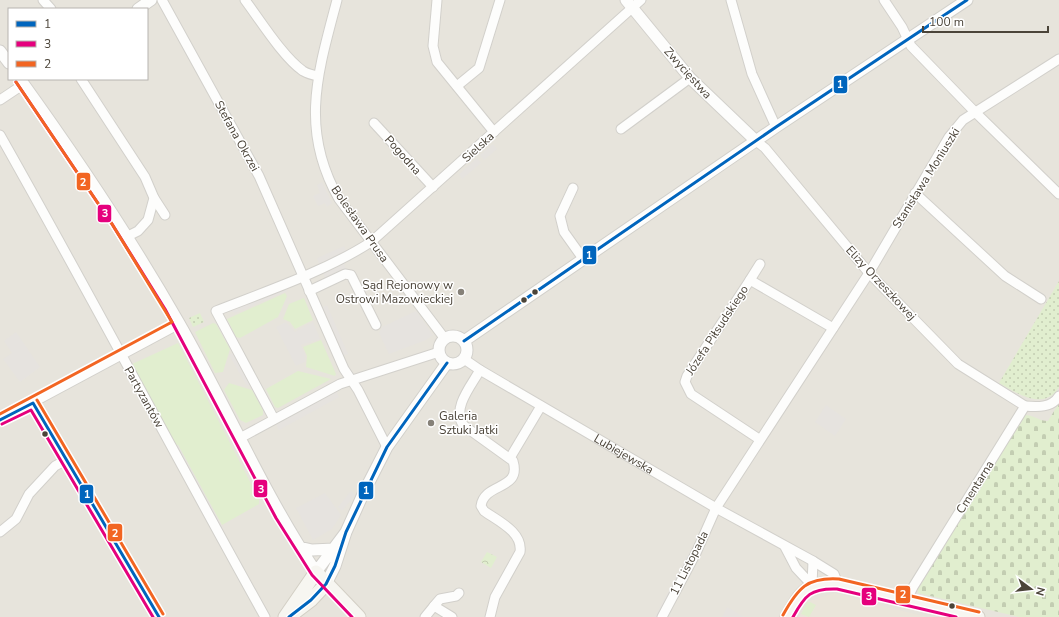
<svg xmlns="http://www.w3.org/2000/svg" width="1059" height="617" viewBox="0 0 1059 617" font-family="'Nunito Sans',sans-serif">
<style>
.residential{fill:#e7e4dc;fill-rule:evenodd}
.education{fill:#eae5da}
.grass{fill:#e1eecf}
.forest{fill:url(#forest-crowns)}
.cemetery{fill:url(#cemetery-stones)}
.garden{fill:url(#garden-dots)}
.parking{fill:#e6e3df}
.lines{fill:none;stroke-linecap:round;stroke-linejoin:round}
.minor-casing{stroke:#d2d0cb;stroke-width:11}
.tertiary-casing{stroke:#d2d0cb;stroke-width:13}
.secondary-casing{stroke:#d3cfc5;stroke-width:15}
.minor{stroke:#fdfdfc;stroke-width:9}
.tertiary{stroke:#fdfdfc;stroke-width:11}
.secondary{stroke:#f7f6f1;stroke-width:13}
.bus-1-casing{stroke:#fff;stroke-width:6}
.bus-2-casing{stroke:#fff;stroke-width:6}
.bus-3-casing{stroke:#fff;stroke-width:6}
.bus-1{stroke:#0065bd;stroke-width:3}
.bus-2{stroke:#e5007d;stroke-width:3}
.bus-3{stroke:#f26522;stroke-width:3}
.poi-dot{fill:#868178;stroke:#fff;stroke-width:1.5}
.bus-dot{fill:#4b4439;stroke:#fff;stroke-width:1.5}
.labels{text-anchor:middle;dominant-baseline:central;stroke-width:3;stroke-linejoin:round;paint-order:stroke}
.street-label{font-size:12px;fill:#4b4439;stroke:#fff}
.poi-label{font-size:12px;fill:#4b4439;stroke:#fff;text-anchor:end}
.line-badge{stroke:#fff;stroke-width:1.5}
.badge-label{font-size:11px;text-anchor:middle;font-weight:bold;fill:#fff}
</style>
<defs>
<pattern id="forest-crowns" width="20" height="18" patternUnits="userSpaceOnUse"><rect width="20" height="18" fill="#e1eecf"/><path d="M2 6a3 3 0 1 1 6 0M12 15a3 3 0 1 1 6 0" fill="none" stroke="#c3cdb2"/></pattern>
<pattern id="cemetery-stones" width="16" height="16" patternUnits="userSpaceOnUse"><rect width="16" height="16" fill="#e1eecf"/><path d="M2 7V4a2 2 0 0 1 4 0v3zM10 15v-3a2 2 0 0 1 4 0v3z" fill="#c3cdb2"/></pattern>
<pattern id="garden-dots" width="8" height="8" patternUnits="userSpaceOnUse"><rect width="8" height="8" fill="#e1eecf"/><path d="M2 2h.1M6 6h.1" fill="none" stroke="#c3cdb2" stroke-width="1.8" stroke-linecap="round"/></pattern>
</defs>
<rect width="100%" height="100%" fill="#f4f2ee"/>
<path class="residential" d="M0,0H1059V617H0ZM9,9H147V79H9Z"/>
<path class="education" d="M835,593L866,602L927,617H799L807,602Z"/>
<path class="grass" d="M285,293L287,296L278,317L240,338L236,337L227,319Z
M304,298L313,320L295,329L290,322L283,319L289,304Z
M213,323L216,324L230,349L223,372L215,373L195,332Z
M321,340L336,374L335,376L306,367L307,356L303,347Z
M178,343L259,499V504L222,525L178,445L174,447L130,365Z
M298,371L331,379L278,408L275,407L266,389Z
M229,383L252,390L263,410V415L246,423L240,420L224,390Z
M807,602H810L816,605L809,617L801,614Z"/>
<path class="forest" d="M487,552L497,557L491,568L481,562Z"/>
<path class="cemetery" d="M1059,403V617H1019L918,593V589L1023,415C1033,414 1039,421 1048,421Z"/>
<path class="garden" d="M1059,281V387C1044,412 1017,393 999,383Z
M200,313L204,322L193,327L189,318Z"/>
<path class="parking" d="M493,144L497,149L484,160L480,155Z
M477,158L481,163L462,179L459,174Z
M322,182L332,203L327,207L325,203L318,206L313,196L320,193L317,185Z
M344,246L347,252L319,264L317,258Z
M344,264L346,269L325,278L323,272Z
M285,287L287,291L235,313L231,311Z
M327,305L348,354L343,356L321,308Z
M416,311L433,335L426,340L389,354L379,333L382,327Z
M286,322L295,332L313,322L320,339L301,345L305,354V362L296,366L276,327Z
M16,332L40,367L20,382L3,359L12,353L4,341Z
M234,352L251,384L247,386L229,355Z
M336,391L339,397L279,430L276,424Z
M826,405L846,419L835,436L815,422Z
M178,445L223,528L217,532L171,449Z
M351,491L355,495L342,511L338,507Z
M325,493L341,515L332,529L313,540L296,508Z
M688,554L690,558L660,617H655Z
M727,607L744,617H722Z"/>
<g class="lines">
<g class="minor-casing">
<g id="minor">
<path d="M43,0L51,9"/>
<path d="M162,0L259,176L344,369L358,390L387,447"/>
<path d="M245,0C260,20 283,57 303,71C308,74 312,75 318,76"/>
<path d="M337,0C318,72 299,129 339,199L445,339"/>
<path d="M437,0L433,46L437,62L494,132"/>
<path d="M731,0L752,74L776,127"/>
<path d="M884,0L902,27L911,46L975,112L1059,194"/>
<path d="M81,79L145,177L154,198L148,220L138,231L126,237"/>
<path d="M457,86L479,68L500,0"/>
<path d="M0,100L24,84"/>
<path d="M374,123L433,187"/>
<path d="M621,129L690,78"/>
<path d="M0,135C90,294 176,457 265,617"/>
<path d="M756,141L765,148L869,273L958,364L1025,406"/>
<path d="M573,188L560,216L564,232L584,260"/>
<path d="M915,193L1005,276L1041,299"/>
<path d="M154,198L165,215"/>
<path d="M750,280L760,264"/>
<path d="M309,291L345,274L351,275L376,325"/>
<path id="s1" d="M464,359L480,370L716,508L813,561L834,574L838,584"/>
<path d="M480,370C471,386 452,408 463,425L513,461C522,491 484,482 481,506L484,511C498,521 523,532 520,552L495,597L490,617"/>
<path d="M33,403L159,617"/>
<path d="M274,419L216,311C267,291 326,271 371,242L641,0"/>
<path d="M0,420L179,324"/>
<path d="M240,438L340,384L439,352"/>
<path d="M759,439L691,394L685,382L687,376L750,280L833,328"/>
<path d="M510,458L541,406"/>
<path d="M0,532L16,519L29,494L55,466L66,460"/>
<path d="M785,547L796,568L812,585"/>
<path d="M812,585L813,561"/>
<path d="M906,601L913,587L1025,406C1037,407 1052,408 1059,396"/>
<path d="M434,606L440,599L456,596L459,593"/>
<path d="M425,617L434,606L452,617"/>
<path d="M662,617L696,553L716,508L869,273L949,137L963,120L1059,59"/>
</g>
</g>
<g class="tertiary-casing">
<path id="tertiary" d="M626,0L690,78L756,141
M138,9L151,0
M0,51L9,63
M20,79C77,158 131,239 179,323C226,405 263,493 316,572L346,532
M439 350a14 14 0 1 1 28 0a14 14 0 1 1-28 0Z
M464,341L776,127L967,0
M299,547L312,550L334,549
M326,584L335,566L346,532L364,492L387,447L447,363"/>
</g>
<g class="secondary-casing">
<path id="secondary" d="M290,616L311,600L326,584
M285,617L316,572L359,617
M787,617C801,592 807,581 838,584L978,617"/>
</g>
<use href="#minor" class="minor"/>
<use href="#tertiary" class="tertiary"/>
<use href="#secondary" class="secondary"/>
<g class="bus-1-casing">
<path id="bus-1" d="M464,341L776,127L967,0
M0,420L33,403L159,617
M289,617L311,600L326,584L335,566L346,532L387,447L447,363"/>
</g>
<g class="bus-2-casing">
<path id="bus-2" d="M16,82L112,224L165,309L276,518L312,575L352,617
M2,424L31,410L153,617
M793,617C805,595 811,588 837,589L956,617"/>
</g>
<g class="bus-3-casing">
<path id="bus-3" d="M37,400L163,614
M0,414L172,322L112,224L16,82
M783,615C798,588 807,577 839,579L979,612"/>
</g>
<use href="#bus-1" class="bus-1"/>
<use href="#bus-2" class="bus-2"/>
<use href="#bus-3" class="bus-3"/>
</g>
<g class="poi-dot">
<circle cx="461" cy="292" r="4"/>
<circle cx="431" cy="423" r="4"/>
</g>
<g class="bus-dot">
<circle cx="535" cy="292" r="3.5"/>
<circle cx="524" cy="300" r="3.5"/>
<circle cx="45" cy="434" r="3.5"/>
<circle cx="952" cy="606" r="3.5"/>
</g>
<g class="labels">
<g class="street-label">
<text transform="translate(688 73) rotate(48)">Zwycięstwa</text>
<text transform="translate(237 136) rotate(61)">Stefana Okrzei</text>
<text transform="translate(478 147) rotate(-42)">Sielska</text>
<text transform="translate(403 155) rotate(48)">Pogodna</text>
<text transform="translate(926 178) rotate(-58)">Stanisława Moniuszki</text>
<text transform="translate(360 224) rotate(55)">Bolesława Prusa</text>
<text transform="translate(881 283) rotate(47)">Elizy Orzeszkowej</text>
<text transform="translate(717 330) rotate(-57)">Józefa Piłsudskiego</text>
<text transform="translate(144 397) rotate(61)">Partyzantów</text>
<text stroke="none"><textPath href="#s1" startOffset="186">Lubiejewska</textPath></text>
<text transform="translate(975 487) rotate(-58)">Cmentarna</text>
<text transform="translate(689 563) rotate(-63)">11 Listopada</text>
</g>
<g class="poi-label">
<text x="453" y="285">Sąd Rejonowy w<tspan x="453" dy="14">Ostrowi Mazowieckiej</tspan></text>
<text x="439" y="416" text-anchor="start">Galeria<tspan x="439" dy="14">Sztuki Jatki</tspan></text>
</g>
</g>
<g class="line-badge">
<rect x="833" y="75" width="15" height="19" rx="4" fill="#0065bd"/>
<rect x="76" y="172" width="15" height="19" rx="4" fill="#f26522"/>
<rect x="97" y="204" width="15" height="19" rx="4" fill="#e5007d"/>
<rect x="582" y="245" width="15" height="20" rx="4" fill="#0065bd"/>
<rect x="253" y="479" width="15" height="19" rx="4" fill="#e5007d"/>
<rect x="358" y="481" width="16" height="19" rx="4" fill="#0065bd"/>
<rect x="79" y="484" width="15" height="20" rx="4" fill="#0065bd"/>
<rect x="107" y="523" width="16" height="19" rx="4" fill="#f26522"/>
<rect x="895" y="585" width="16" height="19" rx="4" fill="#f26522"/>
<rect x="861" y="587" width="16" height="19" rx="4" fill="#e5007d"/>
</g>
<g class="badge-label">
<text x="840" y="88">1</text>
<text x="83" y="186">2</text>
<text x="105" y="217">3</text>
<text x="589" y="259">1</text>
<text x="261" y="493">3</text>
<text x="366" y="494">1</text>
<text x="87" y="498">1</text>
<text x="115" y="537">2</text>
<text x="903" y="598">2</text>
<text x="869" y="600">3</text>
</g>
<rect x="8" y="8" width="140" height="72" fill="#ffffff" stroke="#b7b4b0"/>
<rect x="16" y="21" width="20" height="6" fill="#0065bd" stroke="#b7b4b0"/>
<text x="44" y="28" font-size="12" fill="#4b4439">1</text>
<rect x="16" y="41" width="20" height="6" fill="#e5007d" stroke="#b7b4b0"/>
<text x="44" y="48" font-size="12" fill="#4b4439">3</text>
<rect x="16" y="61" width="20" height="6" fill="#f26522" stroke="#b7b4b0"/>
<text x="44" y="68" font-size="12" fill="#4b4439">2</text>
<g transform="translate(1031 589) rotate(105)" stroke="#ffffff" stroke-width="3" paint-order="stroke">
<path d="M0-3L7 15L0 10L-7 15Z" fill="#4b4439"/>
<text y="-6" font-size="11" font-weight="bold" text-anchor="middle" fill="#4b4439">N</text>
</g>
<path d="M923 26v6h125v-6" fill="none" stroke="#4b4439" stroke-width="2"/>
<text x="929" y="26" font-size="12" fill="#4b4439" stroke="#ffffff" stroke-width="3" paint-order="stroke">100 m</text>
</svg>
